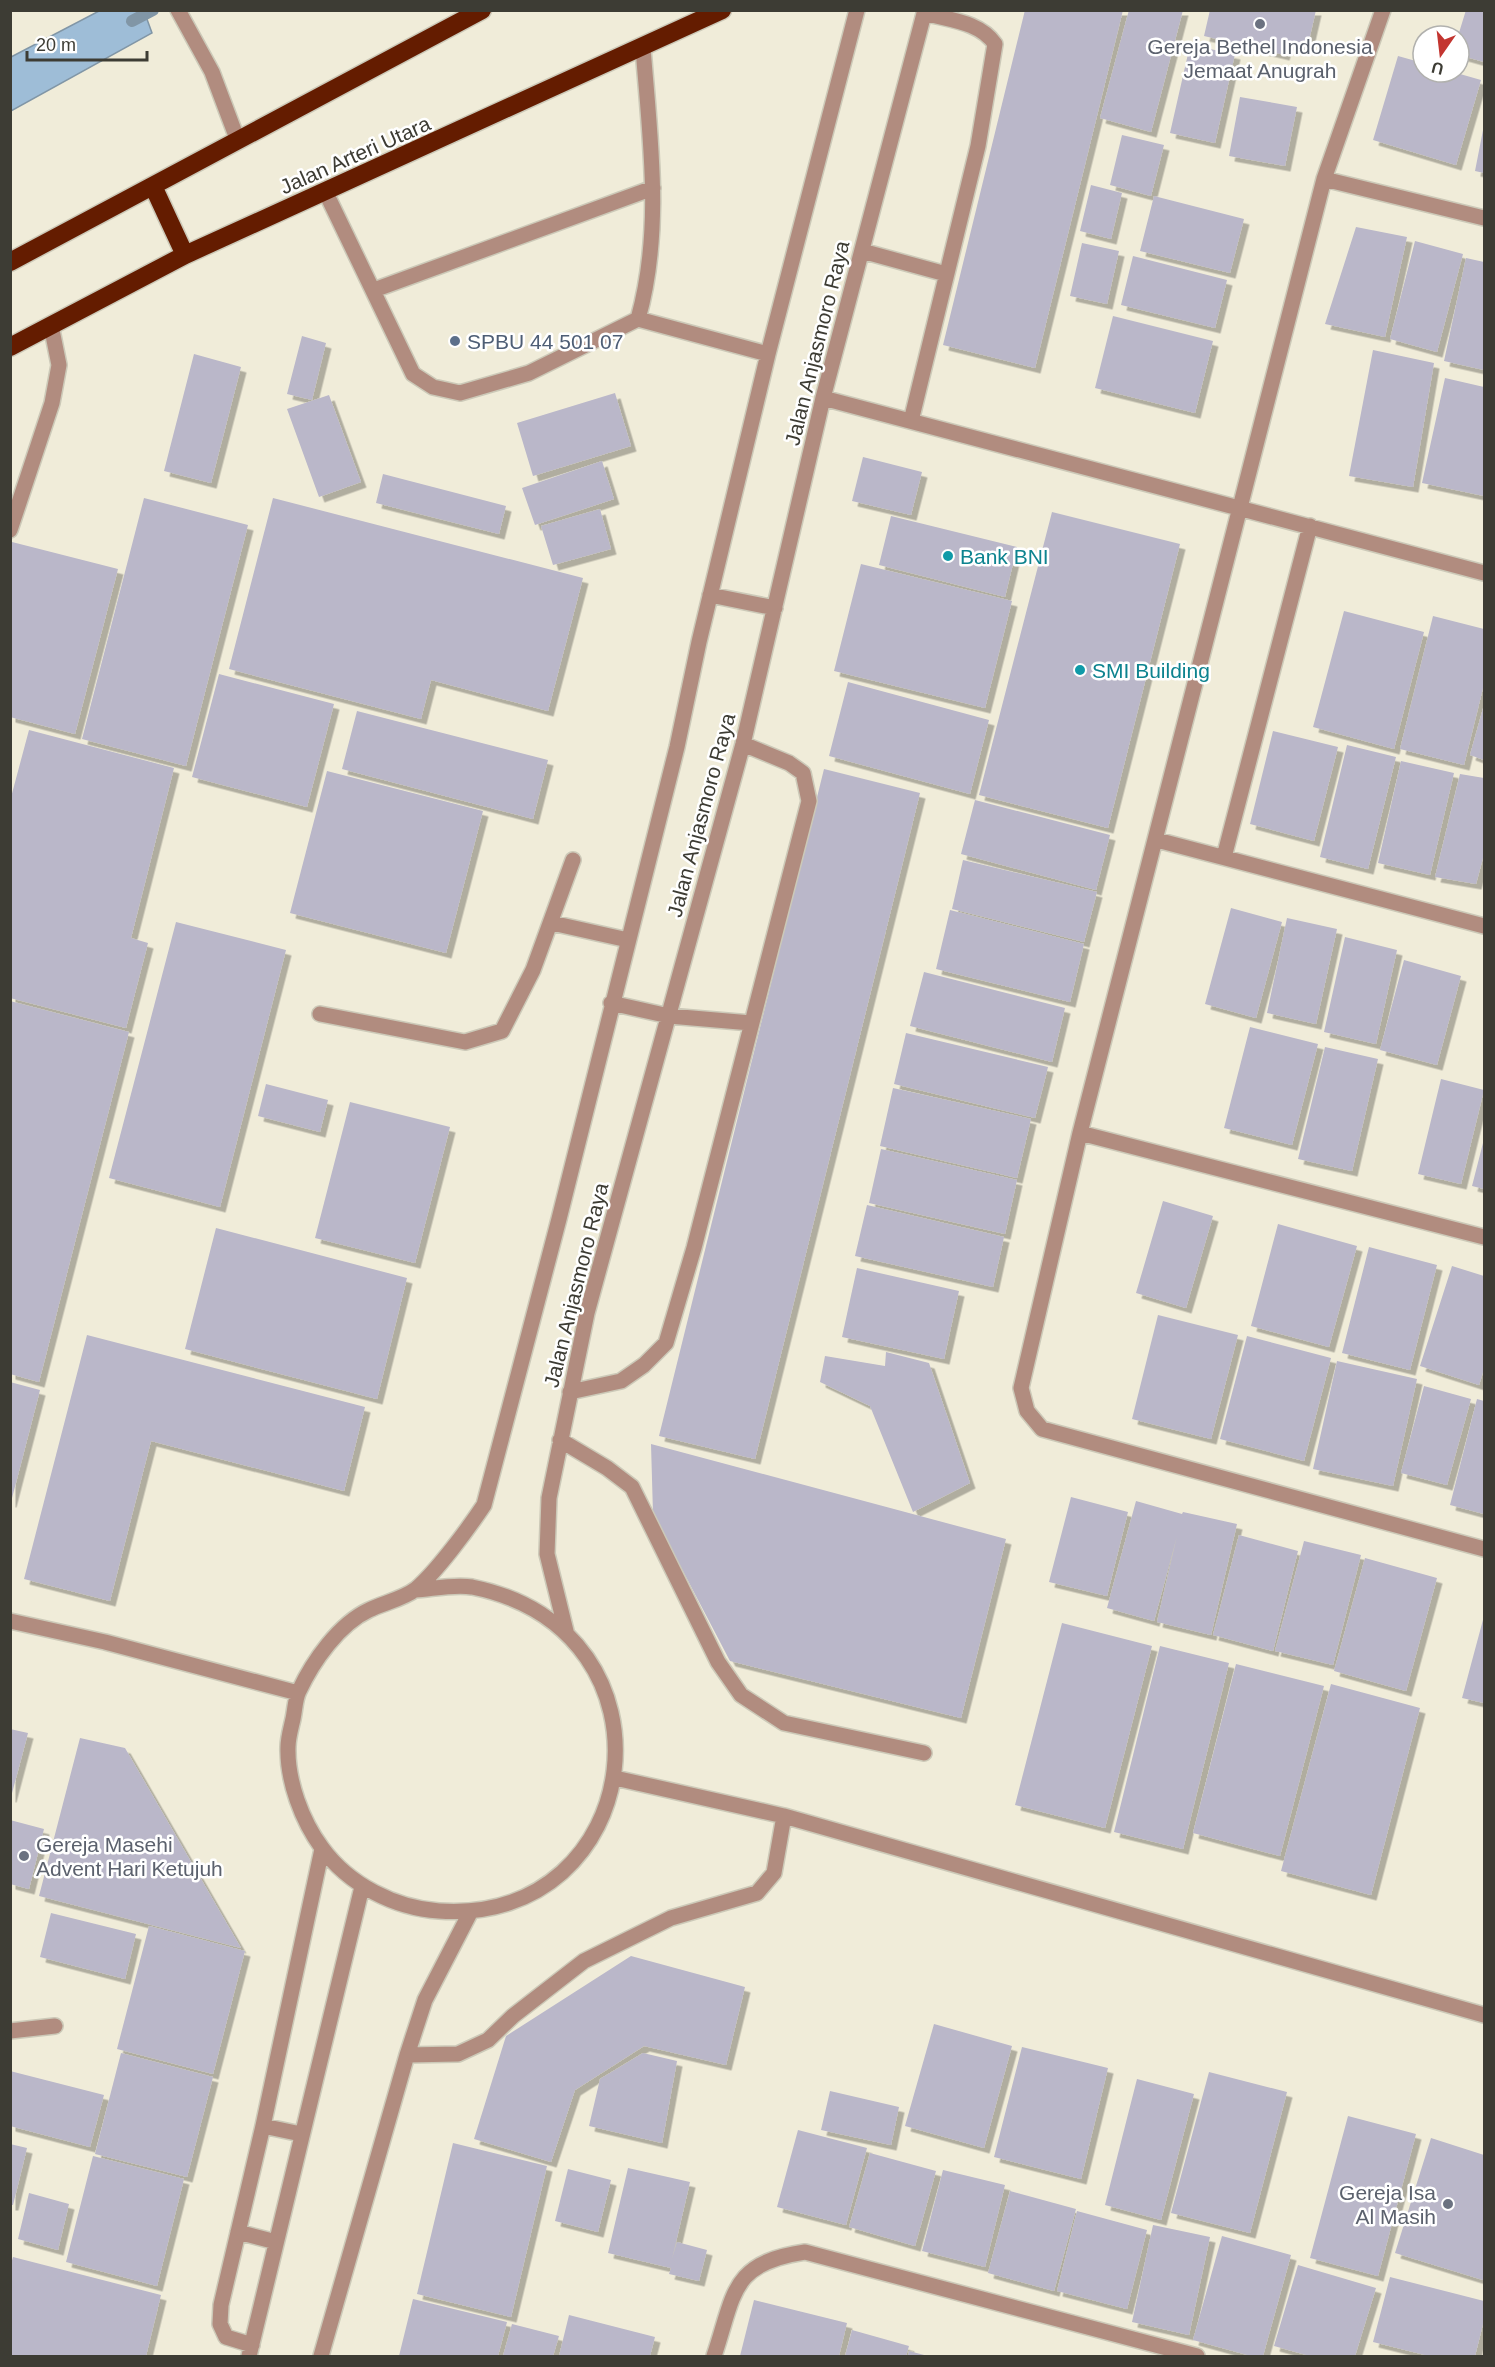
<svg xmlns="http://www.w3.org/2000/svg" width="1495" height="2367" viewBox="0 0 1495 2367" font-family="Arial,sans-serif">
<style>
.water{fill:#9ebdd7;stroke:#8196a6;stroke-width:1.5}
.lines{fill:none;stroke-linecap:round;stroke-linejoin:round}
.stream{stroke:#8196a6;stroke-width:12}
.building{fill:#bab7c9;filter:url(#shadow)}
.minor-casing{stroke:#ccc9b8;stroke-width:18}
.highway-casing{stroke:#ccc9b8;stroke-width:21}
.minor{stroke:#b18c7f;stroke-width:15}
.highway{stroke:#641c00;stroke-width:18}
.worship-dot{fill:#6b7280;stroke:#fff;stroke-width:2}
.service-dot{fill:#5c6f8a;stroke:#fff;stroke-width:2}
.culture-dot{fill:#0f9aa8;stroke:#fff;stroke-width:2}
.labels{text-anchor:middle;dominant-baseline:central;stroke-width:5;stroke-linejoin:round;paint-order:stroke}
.worship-label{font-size:21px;fill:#5b616d;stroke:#fff}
.street-label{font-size:21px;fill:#3d3c34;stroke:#fff}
.service-label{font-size:21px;fill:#4e5e75;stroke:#fff;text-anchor:start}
.culture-label{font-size:21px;fill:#0d838f;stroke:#fff;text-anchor:start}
</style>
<defs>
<filter id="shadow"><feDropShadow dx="5.5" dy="5.5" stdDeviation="0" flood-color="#0004"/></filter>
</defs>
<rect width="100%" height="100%" fill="#f0ecd9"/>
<path class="water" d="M99,11H144L152,33L11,111V57Z"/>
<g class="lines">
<path class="stream" d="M132,21L153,10"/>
</g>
<path class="building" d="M1025,10H1123L1035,368L943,345Z
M1129,10H1183L1151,132L1100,118Z
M1210,10H1316L1307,49L1287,45L1284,55L1204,36Z
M1466,10H1484V62L1459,55L1458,36Z
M1190,45L1235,54L1215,143L1170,133Z
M1398,56L1423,63V72H1453L1481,80L1456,165L1373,140Z
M1240,97L1297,107L1285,166L1229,156Z
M1483,130H1484V173L1475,171Z
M1122,135L1164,145L1151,196L1110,185Z
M1091,185L1122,193L1111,239L1080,231Z
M1154,196L1244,219L1230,273L1140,251Z
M1356,227L1407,237L1385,337L1325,324Z
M1415,241L1463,254L1437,352L1390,339Z
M1082,243L1119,251L1107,304L1070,296Z
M1133,256L1227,280L1215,328L1121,305Z
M1466,258L1484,262V370L1444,361Z
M1113,316L1213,341L1195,413L1095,388Z
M302,336L326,343L312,400L287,394Z
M1373,350L1434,363L1413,487L1349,476Z
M194,354L241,367L211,483L164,471Z
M1445,378L1484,387V496L1422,483Z
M615,393L631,446L533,476L517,423Z
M329,395L361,482L319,497L287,409Z
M863,457L922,472L911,515L852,501Z
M602,461L614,499L535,525L522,488Z
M383,474L506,506L499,534L376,503Z
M144,498L248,525L186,766L82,739Z
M273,498L583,578L548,711L431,680L421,719L229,669Z
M600,509L611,549L553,565L541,526Z
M1052,512L1180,544L1108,828L979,795Z
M891,516L1017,547L1005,597L879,565Z
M12,542L118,569L75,734L10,717Z
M861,564L1012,601L985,708L834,671Z
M1344,611L1424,632L1394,749L1313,727Z
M1433,616L1484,629V684L1464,765L1400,749Z
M219,674L334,704L307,807L192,777Z
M848,682L989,720L970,794L829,756Z
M1484,705V760L1470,755Z
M357,711L548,760L533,819L342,769Z
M29,730L174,768L131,938L148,943L126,1028L10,998V801Z
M1273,731L1338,747L1314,841L1250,824Z
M1347,745L1396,757L1368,869L1320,857Z
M1401,761L1454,773L1430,875L1378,863Z
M824,769L920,793L755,1459L659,1436Z
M327,771L483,811L446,953L290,913Z
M1460,774L1484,778V854L1476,884L1435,877Z
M975,800L1110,835L1096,890L961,854Z
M963,860L1097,892L1084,942L952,909Z
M1231,908L1282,922L1256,1018L1205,1004Z
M950,910L1084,944L1070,1002L936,969Z
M1287,918L1337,929L1316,1024L1267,1013Z
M176,922L286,950L220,1207L109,1178Z
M1345,937L1397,950L1376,1044L1324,1032Z
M1404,960L1461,976L1437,1065L1380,1050Z
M924,972L1065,1008L1052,1062L910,1026Z
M10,1001L129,1032L39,1382L10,1374Z
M1250,1027L1318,1044L1292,1145L1224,1128Z
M906,1033L1048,1067L1035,1118L894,1084Z
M1325,1047L1378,1059L1352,1171L1298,1159Z
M1441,1079L1484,1090L1461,1184L1418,1174Z
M266,1084L328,1100L320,1132L258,1116Z
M893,1088L1031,1119L1017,1178L880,1146Z
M350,1102L450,1127L415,1263L315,1238Z
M1484,1139V1189L1472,1186Z
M881,1149L1017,1180L1005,1234L869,1203Z
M1163,1201L1213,1216L1186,1308L1136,1293Z
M867,1205L1004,1237L993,1287L855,1256Z
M1278,1224L1357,1246L1329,1347L1251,1326Z
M216,1228L407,1278L377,1399L185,1349Z
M1369,1247L1437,1265L1410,1370L1342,1353Z
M1452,1266L1484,1276V1369L1479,1385L1420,1366Z
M857,1268L959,1291L944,1359L842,1337Z
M1158,1315L1238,1335L1211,1439L1132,1419Z
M87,1335L365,1407L344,1491L151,1441L110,1601L24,1579Z
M1247,1336L1331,1358L1304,1461L1220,1439Z
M886,1352L929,1363L970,1483L913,1512L870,1406L820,1382L825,1356L885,1366Z
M1337,1361L1417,1379L1393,1486L1313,1469Z
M10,1382L40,1390L11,1502H10Z
M1424,1386L1471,1399L1447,1485L1401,1473Z
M1477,1399L1484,1401V1514L1450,1505Z
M651,1444L1006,1539L961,1718L730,1661L653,1514Z
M1071,1497L1128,1512L1107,1596L1049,1582Z
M1136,1501L1182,1514L1183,1512L1237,1524L1211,1635L1157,1622L1177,1536L1154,1621L1107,1608Z
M1239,1535L1298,1551L1273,1651L1213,1635Z
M1304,1541L1361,1555L1333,1665L1275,1651Z
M1365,1558L1437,1578L1406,1691L1334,1671Z
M1484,1616V1703L1462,1698Z
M1062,1623L1152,1646L1105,1828L1015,1805Z
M1160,1646L1229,1663L1183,1849L1114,1832Z
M1236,1664L1324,1686L1280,1856L1193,1833Z
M1331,1684L1420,1708L1371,1895L1281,1871Z
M10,1729L28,1733L11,1797H10Z
M80,1738L125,1748L241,1948L39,1896Z
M10,1820L44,1829L29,1889L10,1884Z
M51,1913L136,1934L125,1979L40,1957Z
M149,1926L245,1951L213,2074L117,2049Z
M631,1956L745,1987L726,2065L644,2046L575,2090L551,2162L474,2139L506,2036Z
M934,2024L1012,2046L984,2148L905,2126Z
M1022,2047L1108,2068L1081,2179L994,2157Z
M121,2053L213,2077L187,2177L95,2154Z
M643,2053L677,2061L662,2143L589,2126L600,2079Z
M10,2071L104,2095L90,2147L10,2126Z
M1209,2072L1287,2092L1250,2233L1171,2213Z
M1137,2079L1194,2094L1161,2220L1105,2205Z
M830,2091L899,2107L891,2145L821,2130Z
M1348,2116L1416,2134L1378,2276L1310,2258Z
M798,2130L867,2148L846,2225L777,2207Z
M1431,2138L1484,2155L1483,2280L1395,2253Z
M453,2143L547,2166L511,2317L417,2294Z
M10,2144L27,2148L13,2205H10Z
M870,2153L936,2171L915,2246L849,2227Z
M93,2156L184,2179L157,2286L66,2262Z
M628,2168L690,2182L672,2259L677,2242L707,2250L699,2281L669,2274L671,2268L608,2253Z
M568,2169L611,2180L598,2232L555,2221Z
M943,2170L1005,2185L985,2267L922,2251Z
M1010,2191L1076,2209L1054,2291L988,2273Z
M29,2193L69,2204L58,2250L18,2239Z
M1077,2211L1147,2230L1127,2309L1057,2291Z
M1153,2225L1210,2237L1189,2335L1132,2322Z
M1222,2236L1291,2255L1263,2356H1251L1193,2340Z
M13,2257L161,2295L146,2356H10V2267Z
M1298,2265L1376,2288L1355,2356H1310L1274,2346Z
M1390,2277L1484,2301V2320L1475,2356H1429L1373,2342Z
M413,2299L507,2322L498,2356H399Z
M754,2300L847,2323L839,2356H740Z
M569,2315L655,2337L650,2356H559Z
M512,2324L559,2336L553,2356H503Z
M852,2330L909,2346L906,2356H845Z
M909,2351L928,2356H908Z"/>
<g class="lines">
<g class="minor-casing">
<path id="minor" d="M178,10L212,72L238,141
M1383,10L1324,179L1080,1133L1021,1388L1027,1411L1042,1429L1484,1549
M1324,179L1484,218
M326,193L413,374L433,387L460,393L529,373L638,319C663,230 650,139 643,48
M862,251L946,274
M374,290L653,188
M638,319L768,354
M823,398L1484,573
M911,421L978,146L995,44C980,22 950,20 924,13
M10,530L52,403L59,365L51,325
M710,595L775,608
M1157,840L1484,926
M1224,857L1310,526
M552,923L628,940
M611,1003L669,1016L751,1023
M320,1014L465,1042L502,1031L533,970L573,860
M1080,1133L1484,1237
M570,1392L621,1381L644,1365L666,1343L694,1248L809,801L803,773L789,763L743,744
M560,1440L607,1468L632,1487L718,1662L741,1695L784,1723L924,1753
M415,1590C432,1589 454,1584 472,1587C687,1630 647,1925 439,1911C395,1908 349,1885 322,1848C302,1821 287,1781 288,1747C288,1738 291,1728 293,1719C295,1710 295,1699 299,1691C313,1661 339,1624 369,1610C383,1603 403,1599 416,1589C437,1571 468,1529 484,1505L559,1219L677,747L699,642L768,354L857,10
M10,1621L105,1642L298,1693
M566,1631L547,1554L549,1498L587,1313L743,744L823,398L925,10
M615,1778L784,1816L1484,2015
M10,2031L55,2026
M407,2055L458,2054L488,2040L513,2016L584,1961L671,1918L757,1893L774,1873L784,1816
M263,2126L301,2134
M238,2232L276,2242
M252,2345L226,2337L220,2324L221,2305L263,2126L322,1849
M249,2356L362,1887
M321,2356L407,2055L425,2000L470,1913
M714,2356C735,2294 730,2263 805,2252L1197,2356"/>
</g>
<g class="highway-casing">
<path id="highway" d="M153,186L185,255
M10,262L482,10
M10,347L185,255L722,10"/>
</g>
<use href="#minor" class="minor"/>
<use href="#highway" class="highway"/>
</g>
<g class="worship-dot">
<circle cx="1260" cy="24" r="6"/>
<circle cx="24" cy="1856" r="6"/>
<circle cx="1448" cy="2204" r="6"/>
</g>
<circle class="service-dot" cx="455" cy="341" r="6"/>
<g class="culture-dot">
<circle cx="948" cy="556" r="6"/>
<circle cx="1080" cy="670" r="6"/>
</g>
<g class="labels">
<g class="worship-label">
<text x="1260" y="46">Gereja Bethel Indonesia<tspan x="1260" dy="24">Jemaat Anugrah</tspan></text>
<text x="36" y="1844" text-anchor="start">Gereja Masehi<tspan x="36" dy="24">Advent Hari Ketujuh</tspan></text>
<text x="1436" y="2192" text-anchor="end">Gereja Isa<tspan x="1436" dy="24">Al Masih</tspan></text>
</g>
<g class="street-label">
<text transform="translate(355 155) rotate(-24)">Jalan Arteri Utara</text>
<text transform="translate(817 343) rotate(-76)">Jalan Anjasmoro Raya</text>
<text transform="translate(701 815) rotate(-75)">Jalan Anjasmoro Raya</text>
<text transform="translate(576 1285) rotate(-76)">Jalan Anjasmoro Raya</text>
</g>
<g class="service-label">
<text x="467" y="341">SPBU 44 501 07</text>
</g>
<g class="culture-label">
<text x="960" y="556">Bank BNI</text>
<text x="1092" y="670">SMI Building</text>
</g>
</g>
<rect width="1495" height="2367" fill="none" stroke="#3d3c34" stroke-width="24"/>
<g transform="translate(1441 54) rotate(194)"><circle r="28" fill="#ffffff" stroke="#b1b1ae" stroke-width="1.5"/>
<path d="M0-4.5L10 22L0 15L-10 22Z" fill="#c33530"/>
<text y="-9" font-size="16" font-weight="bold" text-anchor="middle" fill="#3d3c34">U</text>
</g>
<path d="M27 51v9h120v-9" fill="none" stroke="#3d3c34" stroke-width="3"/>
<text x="36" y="51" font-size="18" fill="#3d3c34" stroke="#ffffff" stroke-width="4.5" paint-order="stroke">20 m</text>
</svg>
